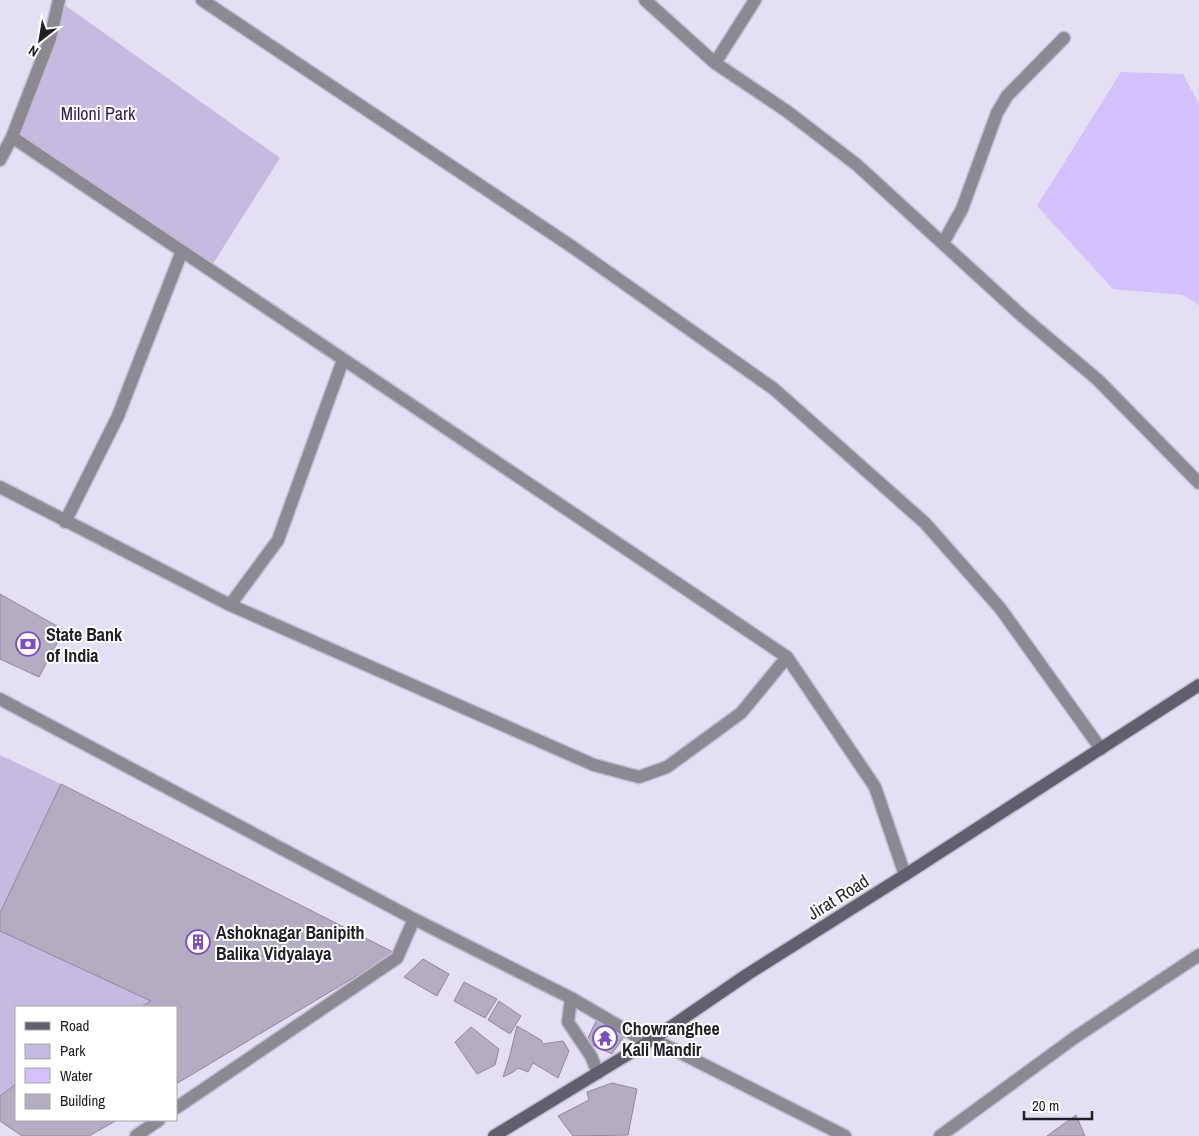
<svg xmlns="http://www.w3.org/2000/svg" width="1199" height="1136" viewBox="0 0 1199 1136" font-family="'Archivo Narrow',sans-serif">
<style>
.green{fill:#c5badf}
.water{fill:#d2c1fa}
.building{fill:#b3acc3;stroke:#8f899e}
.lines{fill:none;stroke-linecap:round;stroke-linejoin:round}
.minor-casing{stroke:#c2bcd1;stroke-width:15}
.secondary-casing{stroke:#c2bcd1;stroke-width:15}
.minor{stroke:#8c8993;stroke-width:12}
.secondary{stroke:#625f6c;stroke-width:12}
.labels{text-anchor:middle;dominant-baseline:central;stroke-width:4;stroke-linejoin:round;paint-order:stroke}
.park-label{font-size:18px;fill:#341959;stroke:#fff}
.poi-label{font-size:18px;font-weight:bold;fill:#201e26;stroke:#fff;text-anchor:start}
.street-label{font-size:18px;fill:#201e26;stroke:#fff}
</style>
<rect width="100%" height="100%" fill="#e5dff6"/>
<path class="green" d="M59,1L280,158L209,270L12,137Z
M0,755L61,784L0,913Z
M0,931L151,1001L141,1007H16V1084L0,1096Z"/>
<path class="water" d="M1121,72L1183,74L1199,104V305L1183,295L1113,289L1037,206Z"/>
<path class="building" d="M0,594L64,630L39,677L0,659Z
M61,784L395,953L176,1084V1007H141L151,1001L0,931V913Z
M423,959L449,974L437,996L404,977Z
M464,982L497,999L485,1018L454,1001Z
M499,1001L521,1016L510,1034L488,1020Z
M597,1019L625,1035L612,1054L586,1042Z
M517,1026L541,1040L543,1044L563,1041L569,1051L558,1078L533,1063L528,1072L518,1068L513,1072L503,1077L510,1055Z
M471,1027L499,1049L495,1065L477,1074L455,1042Z
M612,1083L637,1089L628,1135L573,1136L558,1116L589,1100L587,1092Z
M16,1084V1120H117L89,1136H22L0,1121V1096Z
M1076,1115L1085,1136H1047Z"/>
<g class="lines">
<g class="minor-casing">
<path id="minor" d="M202,0L571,246L774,389L925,523L1000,608L1101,749
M645,0L715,63L788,112L857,165L1021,315L1098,380L1199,483
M715,63L755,0
M12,137L787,657L875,787L905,875
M0,160L12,137L50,39L59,0
M943,243L962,209L997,113L1007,96L1064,38
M343,360L278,540L230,605L594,765L639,777L667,767L741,713L787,657
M0,487L230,605
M65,522L118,416L182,251
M0,699L414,919L571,998L636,1036L653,1039L845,1136
M571,998L568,1022L591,1056L598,1073
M176,1108L397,958L414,919
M136,1136L159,1120
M940,1136L1074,1038L1199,955"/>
</g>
<g class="secondary-casing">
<path id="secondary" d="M494,1136L653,1039L748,974L905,875L1199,685"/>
</g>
<use href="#minor" class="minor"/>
<use href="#secondary" class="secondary"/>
</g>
<defs>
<g id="bank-ring" transform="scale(1.25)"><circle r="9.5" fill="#fff" stroke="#7c4cc4" stroke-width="1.5"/><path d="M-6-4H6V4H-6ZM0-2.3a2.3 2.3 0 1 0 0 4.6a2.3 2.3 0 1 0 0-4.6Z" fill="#7c4cc4"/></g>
<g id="building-ring" transform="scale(1.25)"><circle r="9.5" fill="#fff" stroke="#7c4cc4" stroke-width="1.5"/><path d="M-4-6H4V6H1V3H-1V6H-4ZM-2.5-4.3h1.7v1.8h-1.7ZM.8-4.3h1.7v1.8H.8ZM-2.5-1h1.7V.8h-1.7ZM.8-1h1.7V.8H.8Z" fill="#7c4cc4"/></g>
<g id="temple-ring" transform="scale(1.25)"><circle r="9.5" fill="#fff" stroke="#7c4cc4" stroke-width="1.5"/><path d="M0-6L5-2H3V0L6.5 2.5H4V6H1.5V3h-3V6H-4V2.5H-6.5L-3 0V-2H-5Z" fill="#7c4cc4"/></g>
</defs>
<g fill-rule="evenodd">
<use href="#bank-ring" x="28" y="644"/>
<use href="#building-ring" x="198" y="942"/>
<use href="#temple-ring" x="605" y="1038"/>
</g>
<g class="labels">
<g class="park-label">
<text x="98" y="113">Miloni Park</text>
</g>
<g class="poi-label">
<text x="46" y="634">State Bank<tspan x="46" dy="21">of India</tspan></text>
<text x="216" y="932">Ashoknagar Banipith<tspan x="216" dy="21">Balika Vidyalaya</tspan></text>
<text x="622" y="1028">Chowranghee<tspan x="622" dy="21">Kali Mandir</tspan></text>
</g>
<g class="street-label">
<text transform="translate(838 897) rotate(-32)">Jirat Road</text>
</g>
</g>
<rect x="15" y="1006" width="162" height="115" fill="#ffffff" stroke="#a6a5a8"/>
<rect x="25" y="1022" width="25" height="8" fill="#625f6c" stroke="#a6a5a8"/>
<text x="60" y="1031" font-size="15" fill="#201e26">Road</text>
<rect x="25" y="1044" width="25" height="15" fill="#c5badf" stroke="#a6a5a8"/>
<text x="60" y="1056" font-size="15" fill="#201e26">Park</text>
<rect x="25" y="1068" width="25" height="15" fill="#d2c1fa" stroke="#a6a5a8"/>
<text x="60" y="1081" font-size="15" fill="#201e26">Water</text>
<rect x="25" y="1094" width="25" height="15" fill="#b3acc3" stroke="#a6a5a8"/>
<text x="60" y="1106" font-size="15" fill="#201e26">Building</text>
<g transform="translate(40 40) rotate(211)" stroke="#ffffff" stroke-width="4" paint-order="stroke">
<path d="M0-4L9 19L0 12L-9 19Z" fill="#201e26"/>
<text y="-8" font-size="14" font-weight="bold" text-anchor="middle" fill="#201e26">N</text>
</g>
<path d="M1024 1111v8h68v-8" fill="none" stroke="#201e26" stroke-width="2.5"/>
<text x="1032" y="1111" font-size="15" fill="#201e26" stroke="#ffffff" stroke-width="4" paint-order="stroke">20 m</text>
</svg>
